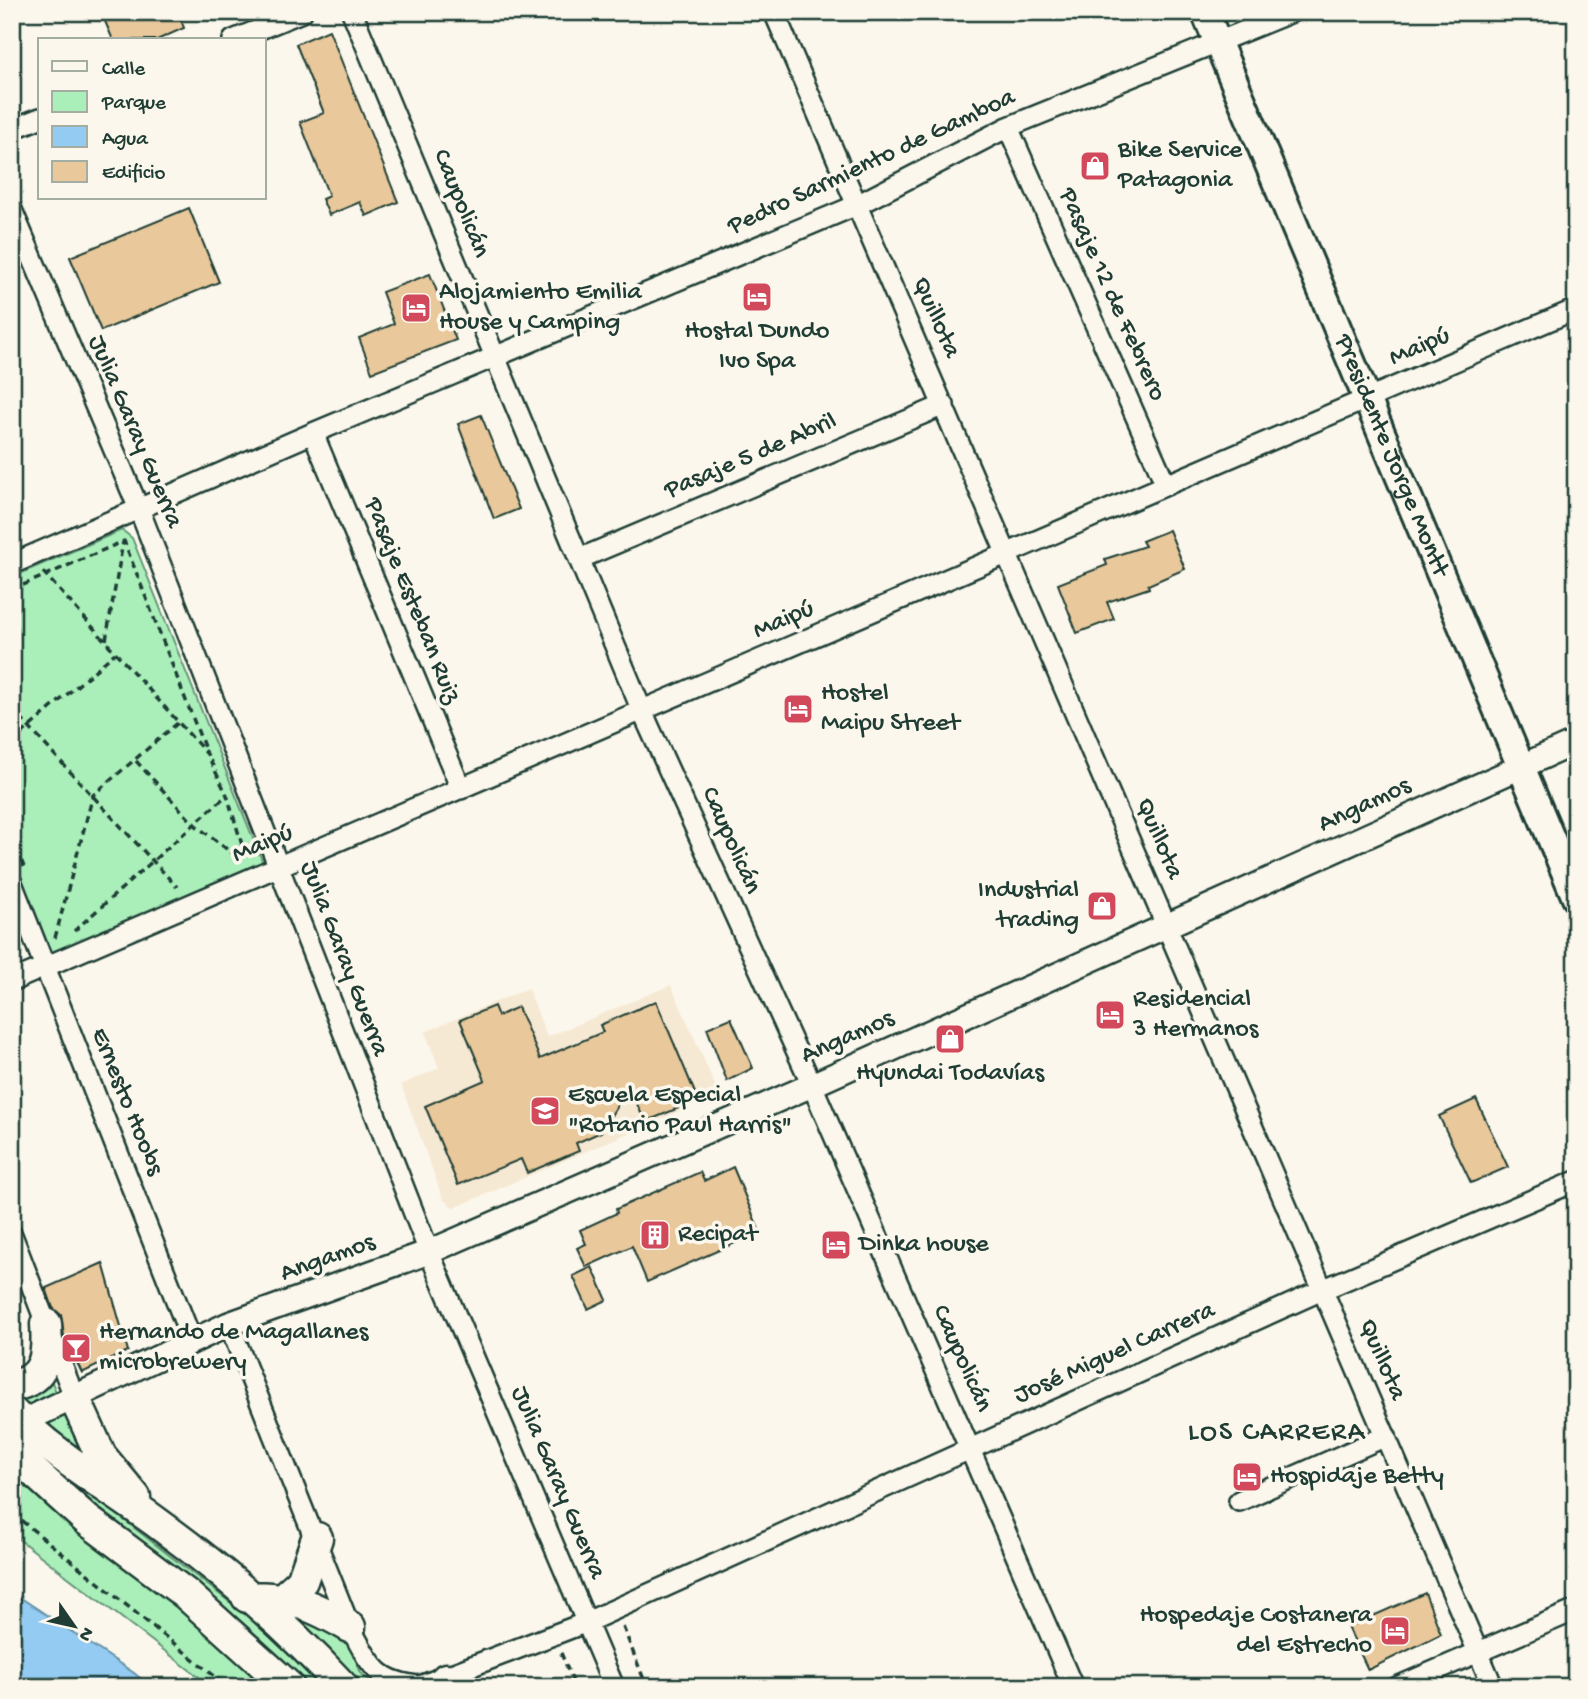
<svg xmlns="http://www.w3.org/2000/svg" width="1588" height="1699" viewBox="0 0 1588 1699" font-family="'Gochi Hand',sans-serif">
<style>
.built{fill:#f6e9d4}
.green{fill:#aaefba;stroke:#649677;stroke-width:2}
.water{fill:#94cbf3;stroke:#6592a7;stroke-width:2}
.building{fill:#e9c89b;stroke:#1f3d34;stroke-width:2}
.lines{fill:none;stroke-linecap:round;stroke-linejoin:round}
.minor-casing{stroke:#1f3d34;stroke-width:24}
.tertiary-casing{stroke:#1f3d34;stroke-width:28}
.secondary-casing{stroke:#1f3d34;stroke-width:32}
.primary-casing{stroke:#1f3d34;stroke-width:35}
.path{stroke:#1f3d34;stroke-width:3.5;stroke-dasharray:7 5;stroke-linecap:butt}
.minor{stroke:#fbf7ec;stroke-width:19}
.tertiary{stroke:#fbf7ec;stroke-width:23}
.secondary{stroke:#fbf7ec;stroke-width:26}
.primary{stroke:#fbf7ec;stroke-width:30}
.labels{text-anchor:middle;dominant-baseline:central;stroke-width:7;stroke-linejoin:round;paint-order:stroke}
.poi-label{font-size:26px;fill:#1f3d34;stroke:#fbf7ec;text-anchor:start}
.street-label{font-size:26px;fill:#1f3d34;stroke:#fbf7ec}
.neighbourhood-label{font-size:28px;letter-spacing:2px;fill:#1f3d34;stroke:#fbf7ec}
</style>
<rect width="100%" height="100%" fill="#fbf7ec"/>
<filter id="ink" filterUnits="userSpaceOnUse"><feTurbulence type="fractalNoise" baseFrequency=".0143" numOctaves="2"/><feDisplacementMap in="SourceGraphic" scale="14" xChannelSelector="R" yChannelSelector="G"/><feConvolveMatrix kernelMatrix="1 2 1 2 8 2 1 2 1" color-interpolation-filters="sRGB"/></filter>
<g filter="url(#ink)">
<path class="built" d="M671,985L719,1094L454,1208L443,1199L401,1085L439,1068L425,1032L528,988L547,1037Z"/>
<path class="green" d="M122,530L132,538L263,863L64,957L53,952L41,939L12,863V577Z
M49,1375L58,1397L30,1409L17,1397Z
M72,1412L90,1461L45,1421Z
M12,1433L272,1635L328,1687H311C221,1595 111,1521 12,1439Z
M12,1471L197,1618L274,1687H212L12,1534Z
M280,1608L346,1637L361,1673L376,1687H363Z"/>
<path class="water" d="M12,1592L134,1673L151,1687H12Z"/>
<path class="building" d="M101,12H178L184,28L157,40H113Z
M329,30L398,202L366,216L360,202L329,215L322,199L329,196L300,122L324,113L296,44Z
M189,208L219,282L101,331L70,257Z
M430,274L456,340L372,372L359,338L394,324L382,292Z
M481,415L519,509L494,519L458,424Z
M1169,530L1185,569L1148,585L1149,588L1107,602L1114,619L1077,633L1058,584L1107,565L1105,559L1145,546L1142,541Z
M656,1001L698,1100L645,1122L629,1086L601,1132L576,1143L579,1151L527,1173L521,1159L458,1185L425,1106L485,1080L460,1020L494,1006L498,1016L518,1007L540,1059L603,1032L600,1025Z
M731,1018L753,1068L727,1081L707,1028Z
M1476,1099L1508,1167L1471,1183L1439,1116Z
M733,1167L760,1232L647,1282L632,1246L586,1267L577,1248L586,1244L580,1230L617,1213L616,1209L700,1172L704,1181Z
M103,1263L128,1351L82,1373L64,1336L61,1315L53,1308L46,1288Z
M592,1267L607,1300L588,1309L573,1276Z
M1425,1593L1441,1634L1368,1670L1348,1627Z"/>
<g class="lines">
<g class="minor-casing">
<path id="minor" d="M352,12L642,711L812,1085L1073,1687
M774,12L1493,1687
M233,40L302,12
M1008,127L1166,485
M12,129L40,118
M12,210L139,509L429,1252L614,1687
M313,433L461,789
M579,559L944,405
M12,564L313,433L857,205L1008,127L1292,12
M12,883L192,1341
M12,981L1576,309
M12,1235L75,1399
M229,1324L350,1627C370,1663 375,1682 420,1686L587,1622L1322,1290L1576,1181
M1239,1501L1386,1436
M1397,1687L1576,1610"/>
</g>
<g class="tertiary-casing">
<path id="tertiary" d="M22,1422L229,1324L429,1252L812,1085L1576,742"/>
</g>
<g class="secondary-casing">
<g id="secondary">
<path id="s1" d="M1205,12L1576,898"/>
</g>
</g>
<g class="primary-casing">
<path id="primary" d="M12,1386C47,1380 48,1354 46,1324
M75,1399L101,1456L135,1497
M12,1412C54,1456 107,1486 156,1522C222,1570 288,1627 343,1687
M12,1452L87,1520L186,1594L289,1687
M247,1597C293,1597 310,1604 350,1627
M284,1597L302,1581L317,1538
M438,1687L446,1679"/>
</g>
<path class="path" d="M43,572L207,754L227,795L246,858
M12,590L124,541L206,752
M106,640L123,542
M12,709L177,887
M12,742L115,653
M136,761L194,824L241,860
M12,839L24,867
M74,931L227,795
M55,938L93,795L179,722
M12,1513L228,1687
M623,1627L647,1687
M561,1653L575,1687"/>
<use href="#minor" class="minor"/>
<use href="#tertiary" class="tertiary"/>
<use href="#secondary" class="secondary"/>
<use href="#primary" class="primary"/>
</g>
</g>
<defs>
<g id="shop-square" transform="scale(1.575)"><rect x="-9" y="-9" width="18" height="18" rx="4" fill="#d1495b" stroke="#fbf7ec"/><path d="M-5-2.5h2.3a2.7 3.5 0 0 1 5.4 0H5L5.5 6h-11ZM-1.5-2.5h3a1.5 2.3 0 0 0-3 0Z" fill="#fff"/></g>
<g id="hotel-square" transform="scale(1.575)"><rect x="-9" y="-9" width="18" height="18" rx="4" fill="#d1495b" stroke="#fbf7ec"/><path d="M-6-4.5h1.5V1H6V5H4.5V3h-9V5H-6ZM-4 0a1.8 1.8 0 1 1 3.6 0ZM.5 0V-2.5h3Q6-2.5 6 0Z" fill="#fff"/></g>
<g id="school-square" transform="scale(1.575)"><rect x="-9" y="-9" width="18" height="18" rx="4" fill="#d1495b" stroke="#fbf7ec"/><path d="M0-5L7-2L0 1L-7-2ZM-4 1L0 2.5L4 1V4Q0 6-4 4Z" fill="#fff"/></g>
<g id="building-square" transform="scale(1.575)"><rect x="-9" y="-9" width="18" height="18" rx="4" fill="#d1495b" stroke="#fbf7ec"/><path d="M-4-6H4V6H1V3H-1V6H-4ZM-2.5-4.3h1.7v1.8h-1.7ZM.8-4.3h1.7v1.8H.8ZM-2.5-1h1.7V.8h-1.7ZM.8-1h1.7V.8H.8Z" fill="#fff"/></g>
<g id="bar-square" transform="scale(1.575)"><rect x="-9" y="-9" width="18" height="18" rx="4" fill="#d1495b" stroke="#fbf7ec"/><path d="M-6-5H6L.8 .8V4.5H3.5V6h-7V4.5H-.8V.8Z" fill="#fff"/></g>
</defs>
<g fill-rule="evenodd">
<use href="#shop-square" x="1095" y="166"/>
<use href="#hotel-square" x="757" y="297"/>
<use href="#hotel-square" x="416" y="308"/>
<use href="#hotel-square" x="798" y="709"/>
<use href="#shop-square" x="1102" y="906"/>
<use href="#hotel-square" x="1110" y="1015"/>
<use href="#shop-square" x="950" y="1039"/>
<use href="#school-square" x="545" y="1111"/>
<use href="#building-square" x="655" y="1235"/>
<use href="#hotel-square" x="836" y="1245"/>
<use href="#bar-square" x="76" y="1348"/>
<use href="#hotel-square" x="1247" y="1477"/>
<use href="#hotel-square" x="1395" y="1631"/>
</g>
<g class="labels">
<g class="poi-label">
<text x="1118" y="151">Bike Service<tspan x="1118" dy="30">Patagonia</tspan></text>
<text x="439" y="293">Alojamiento Emilia<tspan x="439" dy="30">House y Camping</tspan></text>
<text x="757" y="332" text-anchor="middle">Hostal Dundo<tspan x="757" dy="30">Ivo Spa</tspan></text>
<text x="821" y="694">Hostel<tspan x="821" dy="30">Maipu Street</tspan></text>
<text x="1079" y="891" text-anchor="end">Industrial<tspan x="1079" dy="30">trading</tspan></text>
<text x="1133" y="1000">Residencial<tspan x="1133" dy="30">3 Hermanos</tspan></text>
<text x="950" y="1074" text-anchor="middle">Hyundai Todavías</text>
<text x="568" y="1096">Escuela Especial<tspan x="568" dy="30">"Rotario Paul Harris"</tspan></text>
<text x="678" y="1235">Recipat</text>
<text x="859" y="1245">Dinka house</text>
<text x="99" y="1333">Hernando de Magallanes<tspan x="99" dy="30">microbrewery</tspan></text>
<text x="1270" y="1477">Hospidaje Betty</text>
<text x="1372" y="1616" text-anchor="end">Hospedaje Costanera<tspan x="1372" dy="30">del Estrecho</tspan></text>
</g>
<g class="street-label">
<text transform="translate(872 163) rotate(-25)">Pedro Sarmiento de Gamboa</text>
<text transform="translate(460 204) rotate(68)">Caupolicán</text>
<text transform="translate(1111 295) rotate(66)">Pasaje 12 de Febrero</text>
<text transform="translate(935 318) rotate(66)">Quillota</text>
<text transform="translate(1420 348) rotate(-23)">Maipú</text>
<text transform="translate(134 432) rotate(67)">Julia Garay Guerra</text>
<text stroke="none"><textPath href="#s1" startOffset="481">Presidente Jorge Montt</textPath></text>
<text transform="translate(751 457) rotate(-23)">Pasaje 5 de Abril</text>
<text transform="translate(411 601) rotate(68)">Pasaje Esteban Ruiz</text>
<text transform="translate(784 621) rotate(-23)">Maipú</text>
<text transform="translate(1365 806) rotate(-25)">Angamos</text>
<text transform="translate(1158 839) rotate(67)">Quillota</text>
<text transform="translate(730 841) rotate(66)">Caupolicán</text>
<text transform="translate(263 845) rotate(-23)">Maipú</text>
<text transform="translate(343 959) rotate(69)">Julia Garay Guerra</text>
<text transform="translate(848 1038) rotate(-24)">Angamos</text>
<text transform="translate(126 1102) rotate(68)">Ernesto Hoobs</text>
<text transform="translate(328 1259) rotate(-20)">Angamos</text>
<text transform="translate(1115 1354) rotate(-24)">José Miguel Carrera</text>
<text transform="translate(961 1359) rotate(66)">Caupolicán</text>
<text transform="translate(1381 1360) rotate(67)">Quillota</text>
<text transform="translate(557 1483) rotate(67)">Julia Garay Guerra</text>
</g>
<g class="neighbourhood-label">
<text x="1277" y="1433">LOS CARRERA</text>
</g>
</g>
<rect width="1588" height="1699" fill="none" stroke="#fbf7ec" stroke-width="42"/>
<rect x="21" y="21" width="1546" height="1657" fill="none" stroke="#1f3d34" stroke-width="2.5" filter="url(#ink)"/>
<rect x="38" y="38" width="228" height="161" fill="#fbf7ec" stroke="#a3ada2" stroke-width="2"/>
<rect x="52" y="61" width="35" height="10" fill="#fbf7ec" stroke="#a3ada2" stroke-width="2"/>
<text x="102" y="74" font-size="21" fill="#1f3d34">Calle</text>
<rect x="52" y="91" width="35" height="21" fill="#aaefba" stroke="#a3ada2" stroke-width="2"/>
<text x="102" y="108" font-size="21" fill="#1f3d34">Parque</text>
<rect x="52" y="126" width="35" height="21" fill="#94cbf3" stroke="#a3ada2" stroke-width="2"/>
<text x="102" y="144" font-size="21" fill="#1f3d34">Agua</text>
<rect x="52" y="161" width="35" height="21" fill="#e9c89b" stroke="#a3ada2" stroke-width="2"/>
<text x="102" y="178" font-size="21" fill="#1f3d34">Edificio</text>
<g transform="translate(74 1626) rotate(124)" stroke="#fbf7ec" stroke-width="5" paint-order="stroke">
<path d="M0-5L12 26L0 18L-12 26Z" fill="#1f3d34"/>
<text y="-10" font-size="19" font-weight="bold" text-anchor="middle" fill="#1f3d34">N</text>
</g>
</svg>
